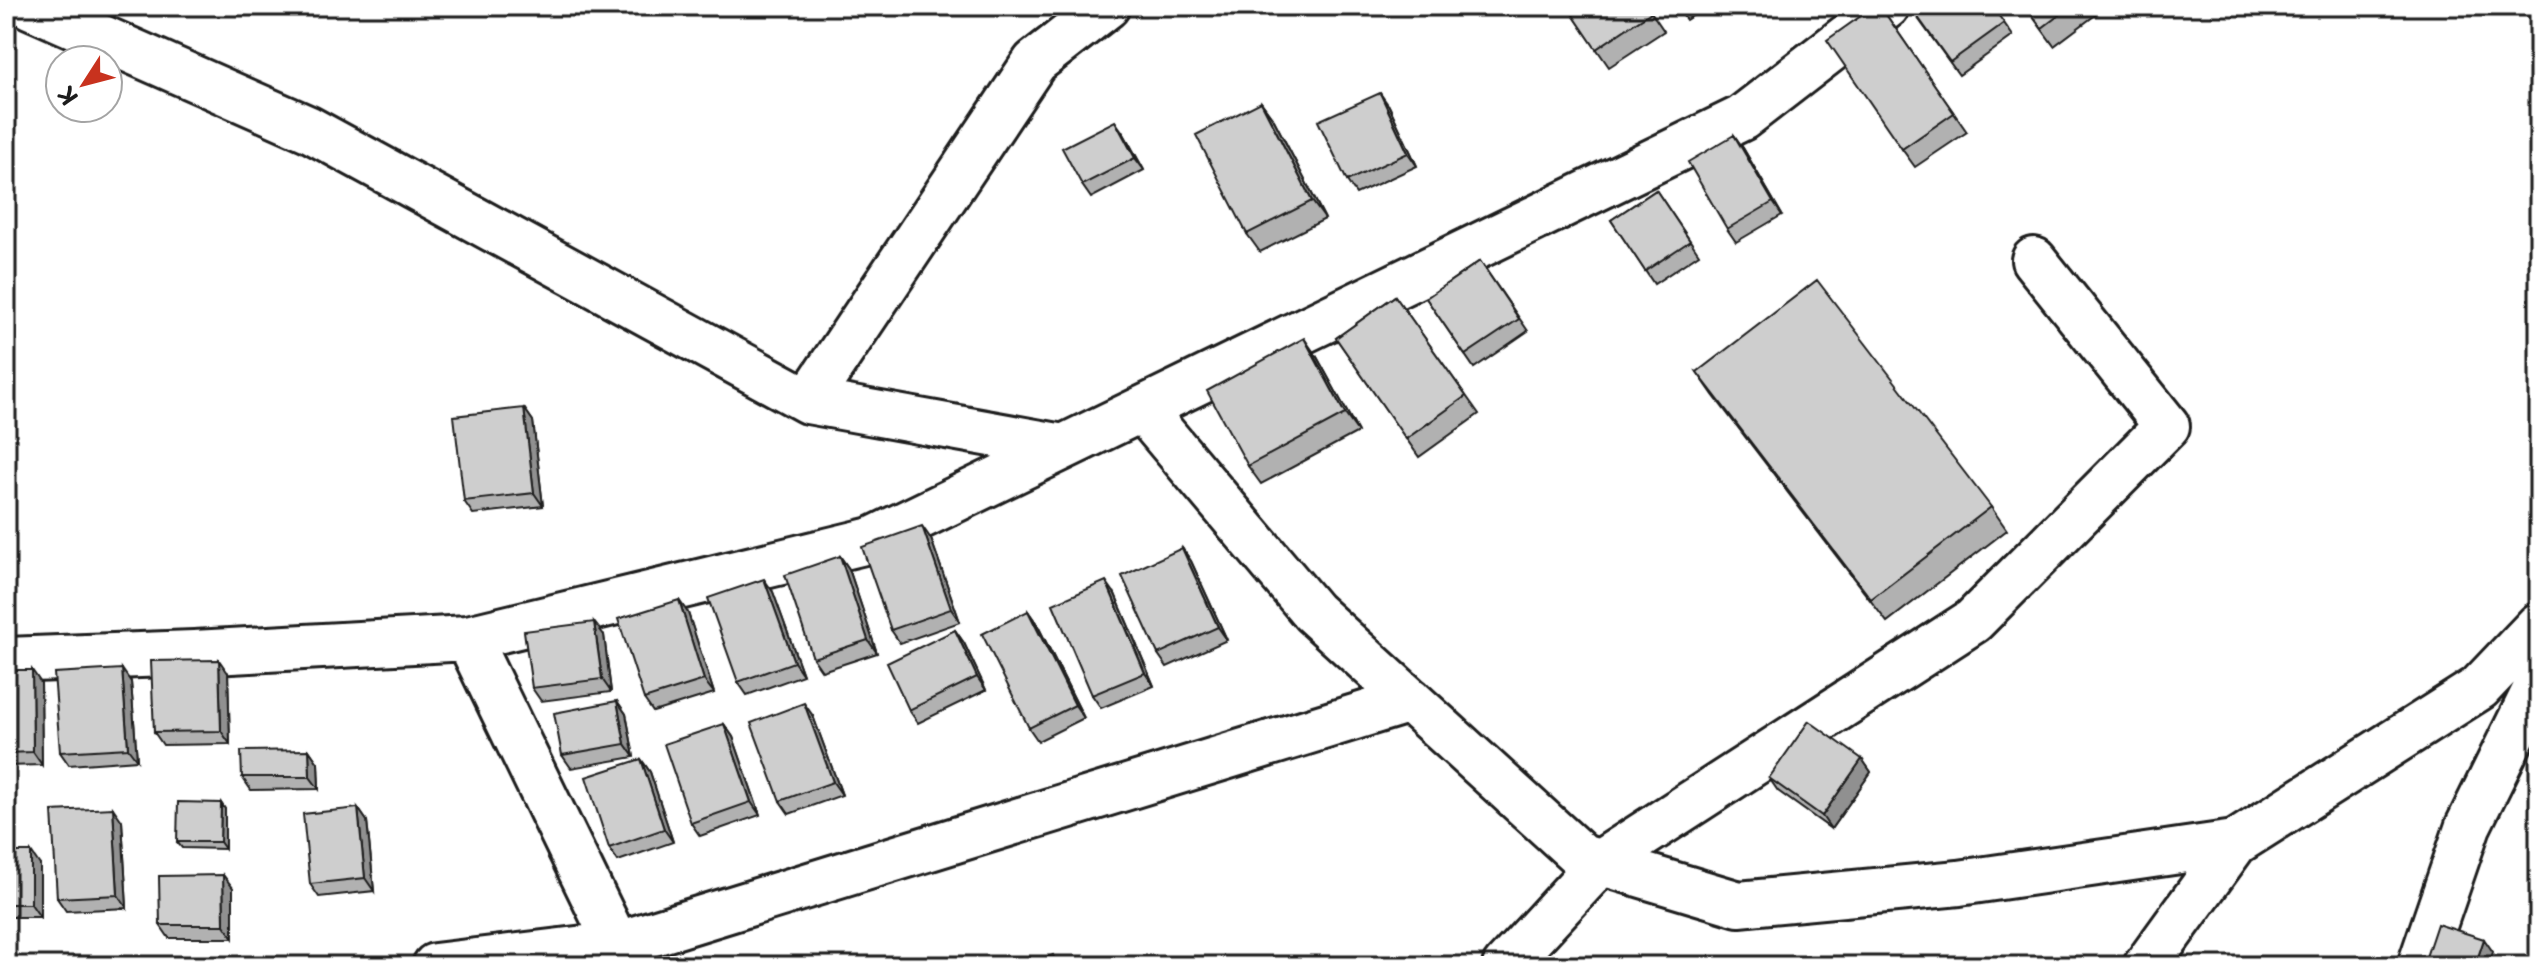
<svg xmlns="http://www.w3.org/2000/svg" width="2545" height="972" viewBox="0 0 2545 972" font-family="'Playpen Sans',sans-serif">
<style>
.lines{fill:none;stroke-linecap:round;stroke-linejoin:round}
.minor-casing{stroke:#1c1c1c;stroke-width:50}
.minor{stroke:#fff;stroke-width:44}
.wall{fill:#b1b1b1;stroke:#1c1c1c;stroke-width:2}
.shaded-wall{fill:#909090;stroke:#1c1c1c;stroke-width:2}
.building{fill:#cecece;stroke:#1c1c1c;stroke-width:2}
</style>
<rect width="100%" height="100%" fill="#fff"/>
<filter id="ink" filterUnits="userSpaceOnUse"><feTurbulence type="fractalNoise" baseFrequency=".0125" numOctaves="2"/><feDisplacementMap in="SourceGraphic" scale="16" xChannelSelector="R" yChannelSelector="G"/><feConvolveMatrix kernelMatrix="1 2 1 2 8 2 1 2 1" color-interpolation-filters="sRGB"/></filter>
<g filter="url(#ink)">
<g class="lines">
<g class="minor-casing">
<path id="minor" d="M30,6L309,129L808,401L1063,447
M808,401L1035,62L1107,6
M1142,409L1313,612L1582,857L1739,904L1959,883L2235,843L2479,688L2539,625
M468,638L627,966
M6,660L194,653L468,638L872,540L1742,118L1887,6
M435,966L618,944L1410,700
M1505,966L1601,862L1973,621L2167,426L2034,260
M2146,966L2235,843
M2420,966L2468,826L2539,682"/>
</g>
<use href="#minor" class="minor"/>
</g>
<path class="wall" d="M1567,6H1647L1664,31L1609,67Z
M1676,6H1708L1686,20Z
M1880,6L1967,132L1915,167L1902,149Z
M1909,6L2004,23L2013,36L1959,75Z
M2025,6H2106V7L2054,46Z
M1261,102L1274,120L1325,219L1260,252L1247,234Z
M1389,106L1417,166L1356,194L1347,181Z
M1124,134L1144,170L1091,198L1082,185Z
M1734,135L1743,148L1782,215L1736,242L1727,229Z
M1656,190L1699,254L1654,284L1611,220Z
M1480,261L1528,331L1474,368L1426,298Z
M1395,296L1479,414L1419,457L1336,338Z
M1317,357L1358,432L1261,484L1248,466Z
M1697,372L1991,507L2007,530L1887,622L1713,395Z
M524,408L533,421L543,506L473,514L464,501Z
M931,539L960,622L900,643L891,630Z
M1182,548L1191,561L1227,640L1167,667L1158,654Z
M840,556L849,569L877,653L822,671L813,658Z
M773,592L803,675L747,695L738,682Z
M1115,594L1154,686L1101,708L1092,695Z
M1028,611L1037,624L1084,718L1038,741L1029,728Z
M688,613L714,693L653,712L644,699Z
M955,630L964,643L986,690L918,723L909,710Z
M604,635L611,692L541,701L532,688Z
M6,670L41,683L42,765L6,766Z
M228,673L230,744L163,745L154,732Z
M131,682L137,760L69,765L60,752Z
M617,701L626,714L634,757L571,768L562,755Z
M813,716L842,795L789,814L780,801Z
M724,724L733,737L760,815L700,836L691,823Z
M309,750L318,763L319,789L251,790L242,777Z
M641,759L650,772L673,842L618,861L609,848Z
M1862,759L1871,772L1831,829L1778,791L1769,778Z
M221,803L225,809V849L182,848L177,842Z
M358,808L367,821L374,891L319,897L310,884Z
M122,821L127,908L66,911L57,898Z
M6,852L40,865V917H6Z
M223,875L233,888V938H169L160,925Z"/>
<path class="shaded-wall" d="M1380,93L1389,106L1417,166L1408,153Z
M1261,102L1274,120L1325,219L1312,201Z
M1115,121L1124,134L1144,170L1135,158Z
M1734,135L1743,148L1782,215L1773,202Z
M1304,338L1317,357L1358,432L1345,414Z
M524,408L533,421L543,506L534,493Z
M922,526L931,539L960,622L951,609Z
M1182,548L1191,561L1227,640L1218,627Z
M840,556L849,569L877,653L868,640Z
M764,579L773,592L803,675L794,662Z
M1106,581L1115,594L1154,686L1145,673Z
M679,600L688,613L714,693L704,680Z
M1028,611L1037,624L1084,718L1075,705Z
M594,622L604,635L611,692L602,679Z
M955,630L964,643L986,690L977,677Z
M219,660L228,673L230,744L221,731Z
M122,669L131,682L137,760L128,748Z
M32,670L41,683L42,765L33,752Z
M617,701L626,714L634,757L625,744Z
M804,703L813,716L842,795L833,782Z
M724,724L733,737L760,815L751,802Z
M309,750L318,763L319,789L310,777Z
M641,759L650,772L673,842L664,829Z
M1862,759L1871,772L1831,829L1822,816Z
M221,803L225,809V849L220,842Z
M113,808L122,821L127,908L118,895Z
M358,808L367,821L374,891L365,878Z
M31,852L40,865V917L31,904Z
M223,875L233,888V938L224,925Z
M2484,939L2493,952L2488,966H2475Z"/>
<path class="building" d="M1567,6H1646L1651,12L1596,49Z
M1875,6H1880L1954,113L1902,149L1827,40Z
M1910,6H1992L2004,23L1950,62Z
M2025,6H2071L2042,28Z
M1380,93L1408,153L1347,181L1318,121Z
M1261,102L1312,201L1247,234L1196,135Z
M1115,121L1135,158L1082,185L1062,148Z
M1734,135L1773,202L1727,229L1688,162Z
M1656,190L1690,241L1645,271L1611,220Z
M1480,261L1519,319L1465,355L1426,298Z
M1817,280L1991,507L1871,599L1697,372Z
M1395,296L1466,396L1406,439L1336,338Z
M1304,338L1345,414L1248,466L1207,391Z
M524,408L534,493L464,501L454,416Z
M922,526L951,609L891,630L862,547Z
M1182,548L1218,627L1158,654L1122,576Z
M840,556L868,640L813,658L785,575Z
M764,579L794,662L738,682L708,598Z
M1106,581L1145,673L1092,695L1053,604Z
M679,600L704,680L644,699L618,619Z
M1028,611L1075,705L1029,728L982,634Z
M594,622L602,679L532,688L524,631Z
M955,630L977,677L909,710L887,663Z
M219,660L221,731L154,732L151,661Z
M122,669L128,748L60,752L54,673Z
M6,670H32L33,752L6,753Z
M617,701L625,744L562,755L554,713Z
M804,703L833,782L780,801L751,723Z
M1809,721L1862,759L1822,816L1769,778Z
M724,724L751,802L691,823L664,744Z
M309,750L310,777H242L241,751Z
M641,759L664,829L609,848L586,777Z
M178,802L221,803L220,842H177Z
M113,808L118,895L57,898L52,811Z
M358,808L365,878L310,884L303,814Z
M6,852H31V904H6Z
M223,875L224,925H160L159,876Z
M2437,924L2484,939L2475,966H2423Z
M1053,955L1057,966H1024Z"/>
</g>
<rect width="2545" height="972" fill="none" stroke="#fff" stroke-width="32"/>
<rect x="16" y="16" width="2513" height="940" fill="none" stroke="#1c1c1c" stroke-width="3" filter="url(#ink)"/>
<g transform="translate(84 84) rotate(234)"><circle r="38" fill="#ffffff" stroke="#a4a4a4" stroke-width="2"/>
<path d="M0-6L14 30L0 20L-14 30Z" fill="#c8321e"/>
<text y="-12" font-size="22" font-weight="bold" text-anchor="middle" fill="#1c1c1c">K</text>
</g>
</svg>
